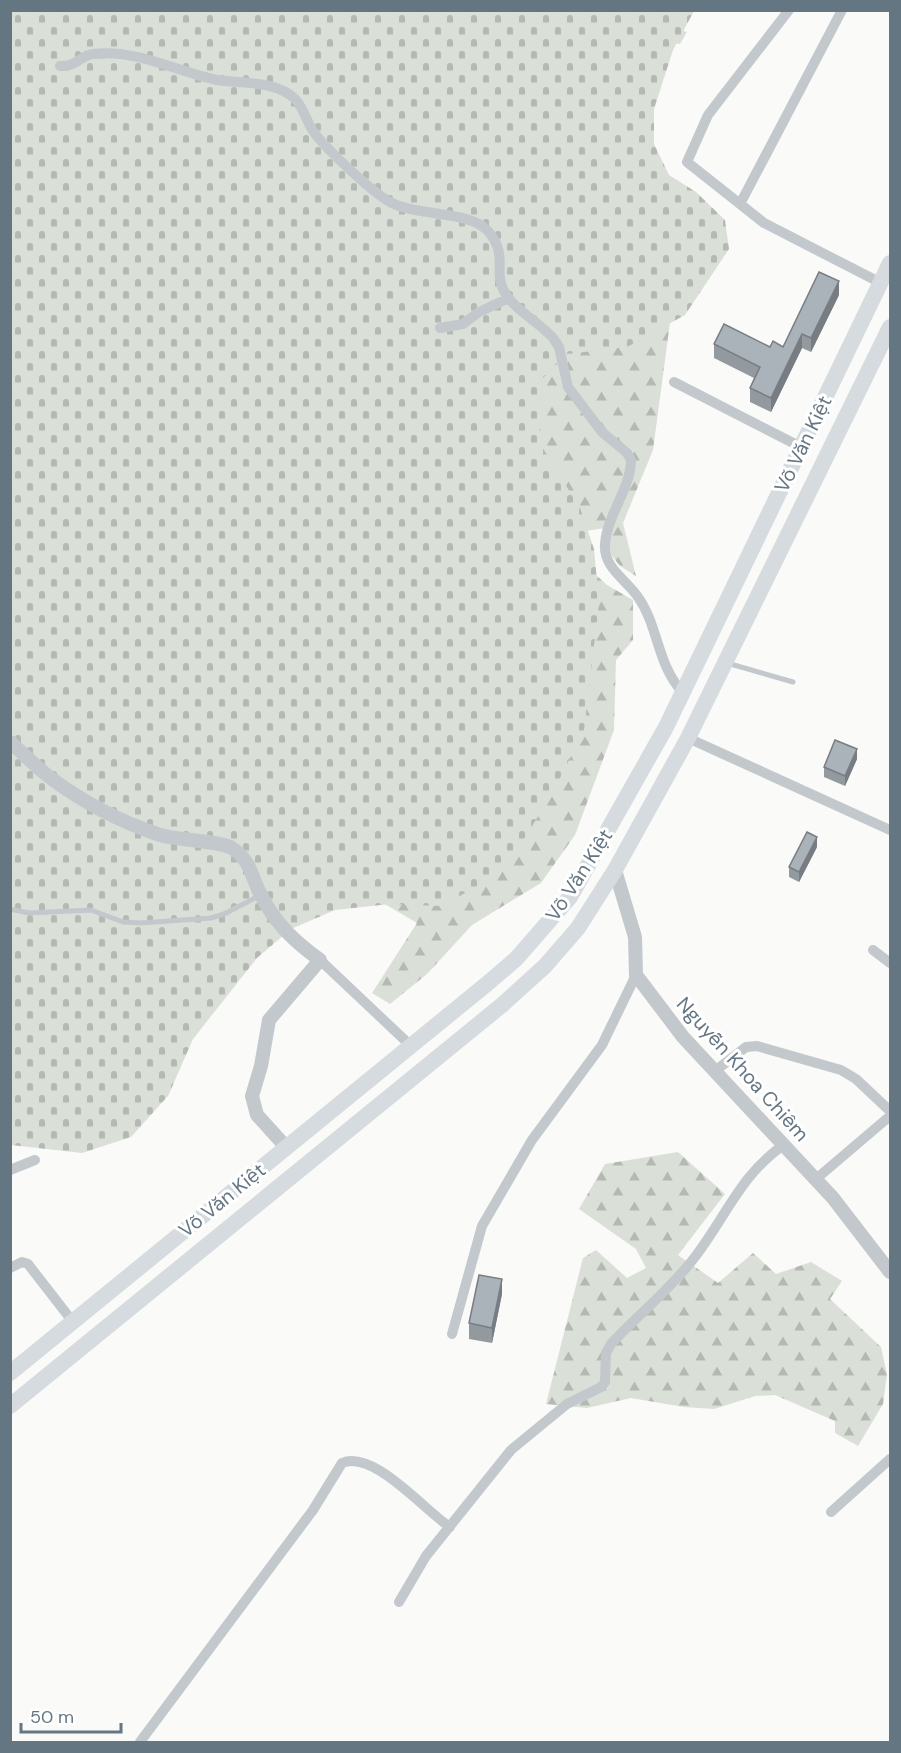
<svg xmlns="http://www.w3.org/2000/svg" width="901" height="1753" viewBox="0 0 901 1753" font-family="'DM Sans',sans-serif">
<style>
.forest{fill:url(#forest-firs)}
.cemetery{fill:url(#cemetery-stones)}
.lines{fill:none;stroke-linecap:round;stroke-linejoin:round}
.service{stroke:#c3c8cc;stroke-width:5}
.minor{stroke:#c3c8cc;stroke-width:10}
.tertiary{stroke:#c3c8cc;stroke-width:14}
.primary{stroke:#d6dbdf;stroke-width:16}
.wall{fill:#929a9f}
.shaded-wall{fill:#777d82}
.building{fill:#aab3b9;stroke:#777d82;stroke-width:1.5}
.labels{text-anchor:middle;dominant-baseline:central;stroke-width:6;stroke-linejoin:round;paint-order:stroke}
.street-label{font-size:20px;fill:#657683;stroke:#fff}
</style>
<defs>
<pattern id="forest-firs" width="22" height="20" patternUnits="userSpaceOnUse" patternTransform="scale(1.5)"><rect width="22" height="20" fill="#dadfd7"/><path d="M5 1l3.5 6h-7zM16 11l3.5 6h-7z" fill="#b4b9b4"/></pattern>
<pattern id="cemetery-stones" width="16" height="16" patternUnits="userSpaceOnUse" patternTransform="scale(1.5)"><rect width="16" height="16" fill="#dadfd7"/><path d="M2 7V4a2 2 0 0 1 4 0v3zM10 15v-3a2 2 0 0 1 4 0v3z" fill="#b4b9b4"/></pattern>
</defs>
<rect width="100%" height="100%" fill="#fafaf8"/>
<path class="forest" d="M628,15L687,32L680,44L665,41L617,42L683,225L653,450L623,523L636,576L620,566L604,546L605,528L579,532L576,557L607,585L633,600V640L616,660L614,730L575,835L541,883L472,925L427,974L390,1004L372,993L417,923L378,900L10,349Z
M678,1152L725,1194L678,1255L718,1283L753,1253L776,1274L811,1262L842,1281L830,1299L881,1347L887,1374L883,1404L858,1446L835,1433V1421L775,1395L755,1396L714,1409L684,1407L631,1398L587,1408L546,1404L583,1258L596,1250L627,1278L646,1268L636,1249L579,1209L605,1164Z"/>
<path class="cemetery" d="M11,11H694L673,50L654,109V144L669,175L696,192L725,220L729,249L685,315L627,347L567,354L541,380L539,442L580,508L594,549L599,603L584,730L551,796L515,853L475,888L440,906L390,904L335,910L291,929L257,958L193,1039L168,1096L131,1137L82,1153L11,1145Z"/>
<g class="lines">
<path class="service" d="M727,663L793,682
M10,909L29,913L91,910L123,922L141,923L211,918L224,914L259,896"/>
<path class="minor" d="M789,10L708,115L687,162L764,223L881,283
M60,66C77,67 79,56 93,54C137,49 175,71 217,80C242,84 276,80 295,99C304,108 306,121 313,131C324,147 373,193 390,202C417,217 469,210 488,231C509,256 493,271 504,291C514,310 539,322 553,338L559,347L568,387L602,432L627,453L631,460C631,488 607,515 605,544C603,568 626,579 638,597C659,627 656,663 683,693
M740,204L842,10
M440,328L463,324L479,312L509,298
M674,382L801,447
M688,738L890,830
M873,950L890,963
M320,960L410,1045
M715,1071L746,1047L757,1046L841,1070L856,1079L890,1111
M10,1170L35,1160
M816,1179L890,1116
M10,1268L22,1262L28,1264L73,1322
M452,1334L482,1226L532,1140L602,1045L636,975
M831,1512L890,1459
M399,1602L426,1556L511,1450L567,1404L601,1387L605,1382L606,1353L611,1344C637,1316 667,1292 691,1262C725,1220 739,1175 785,1144
M140,1742L313,1510L342,1463C373,1449 425,1511 450,1527"/>
<path class="tertiary" d="M10,742C23,753 35,766 48,776C81,801 121,822 160,835C177,840 220,841 232,848C252,861 251,878 262,897C276,924 295,942 320,960L269,1020L261,1066L252,1096L257,1115L286,1147
M615,870L635,937L636,975L683,1037L833,1198L890,1272"/>
<path class="primary" d="M10,1373L488,983L516,959L570,897L666,727L890,263
M10,1406L502,1005L545,966L578,928L615,870L688,738L890,327"/>
</g>
<path class="wall" d="M839,295L811,352L802,348L771,412L750,402V388L754,378L714,358V344L770,347H783Z
M857,759L845,786L824,777V767Z
M817,847L799,882L789,877V867Z
M502,1294L492,1343L469,1339V1323Z"/>
<path class="shaded-wall" d="M839,281V295L811,352V338Z
M802,334V348L771,412V398Z
M857,749V759L845,786V776Z
M817,837V847L799,882V872Z
M502,1279V1294L492,1343V1328Z"/>
<path class="building" d="M819,272L839,281L811,338L802,334L771,398L750,388L760,367L714,344L724,324L770,347L773,341L783,347Z
M835,740L857,749L845,776L824,767Z
M807,832L817,837L799,872L789,867Z
M479,1275L502,1279L492,1328L469,1323Z"/>
<g class="labels">
<g class="street-label">
<text transform="translate(803 444) rotate(-64)">Võ Văn Kiệt</text>
<text transform="translate(579 875) rotate(-57)">Võ Văn Kiệt</text>
<text transform="translate(743 1069) rotate(48)">Nguyễn Khoa Chiêm</text>
<text transform="translate(222 1200) rotate(-39)">Võ Văn Kiệt</text>
</g>
</g>
<rect width="901" height="1753" fill="none" stroke="#657683" stroke-width="24"/>
<path d="M21 1723v9h100v-9" fill="none" stroke="#657683" stroke-width="3"/>
<text x="30" y="1723" font-size="18" fill="#657683" stroke="#ffffff" stroke-width="4.5" paint-order="stroke">50 m</text>
</svg>
